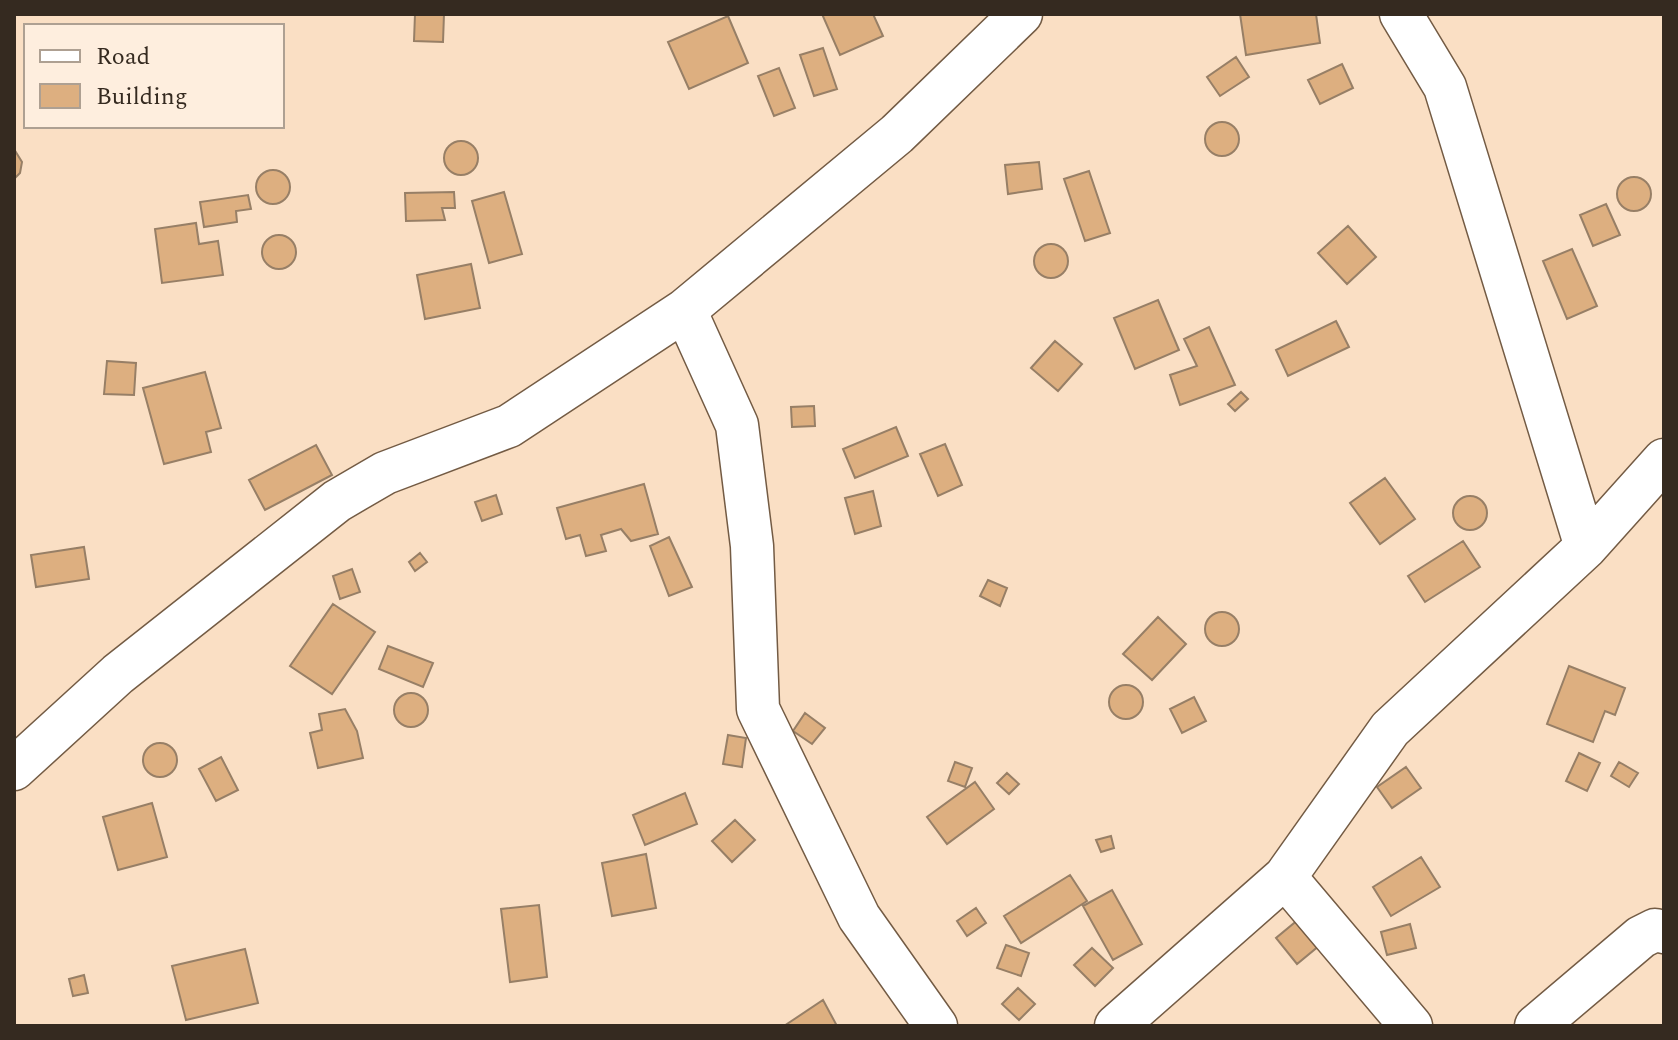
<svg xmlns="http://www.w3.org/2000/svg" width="1678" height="1040" viewBox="0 0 1678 1040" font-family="Spectral,serif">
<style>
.building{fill:#ddaf80;stroke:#977f66;stroke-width:2}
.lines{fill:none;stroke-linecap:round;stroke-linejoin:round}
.minor-casing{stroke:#735b44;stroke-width:45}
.minor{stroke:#fff;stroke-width:42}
</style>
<rect width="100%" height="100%" fill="#fadfc4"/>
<path class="building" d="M415,14H444L443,42L414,41Z
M822,14H873L883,36L840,55Z
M1240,14H1316L1320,43L1246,55Z
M728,16L748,63L689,89L668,42Z
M823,48L837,89L814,96L800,55Z
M1236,57L1249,77L1220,96L1207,77Z
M1342,64L1353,88L1320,104L1308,80Z
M779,68L795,108L774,116L758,76Z
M1205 139a17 17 0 1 1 34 0a17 17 0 1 1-34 0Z
M444 158a17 17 0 1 1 34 0a17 17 0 1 1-34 0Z
M14,149L22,162L20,173L14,179Z
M1039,162L1042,189L1008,194L1005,165Z
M256 187a17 17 0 1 1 34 0a17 17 0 1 1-34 0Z
M1089,171L1110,233L1085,241L1064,179Z
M1617 194a17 17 0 1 1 34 0a17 17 0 1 1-34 0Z
M454,192L455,208H442L445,220L406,221L405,193Z
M504,192L522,254L489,263L472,201Z
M248,195L251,209L236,211L237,222L204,227L200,202Z
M1606,204L1620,235L1593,246L1580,215Z
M196,223L199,244L218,241L223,275L162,283L155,229Z
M1348,226L1376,257L1347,284L1318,253Z
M262 252a17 17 0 1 1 34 0a17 17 0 1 1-34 0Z
M1034 261a17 17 0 1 1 34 0a17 17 0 1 1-34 0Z
M1572,249L1597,306L1567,319L1543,261Z
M471,264L480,308L425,319L417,275Z
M1158,300L1179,350L1135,369L1114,318Z
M1336,321L1349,347L1288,376L1276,350Z
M1209,327L1235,385L1180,405L1170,375L1197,366L1184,339Z
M1055,341L1082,364L1058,391L1031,368Z
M107,361L136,363L134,395L104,394Z
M205,372L221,428L206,432L211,452L164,464L143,388Z
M1241,392L1248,399L1235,411L1228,404Z
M814,406L815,426L792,427L791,407Z
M896,427L908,456L855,478L843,449Z
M945,444L962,485L938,496L920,454Z
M316,445L332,475L265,510L249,480Z
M1385,478L1415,519L1380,544L1350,503Z
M644,484L658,534L631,541L621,529L601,535L606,551L586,556L580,535L566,539L557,508Z
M873,491L881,526L855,534L845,498Z
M496,495L502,514L482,521L475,502Z
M1453 513a17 17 0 1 1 34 0a17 17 0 1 1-34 0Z
M669,537L692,587L669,596L650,546Z
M1463,541L1480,567L1425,602L1408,576Z
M84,547L89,579L36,587L31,555Z
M420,553L427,562L415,571L409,562Z
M352,569L360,592L340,599L333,576Z
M988,580L1007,588L1000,606L980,596Z
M333,604L375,632L332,694L290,666Z
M1205 629a17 17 0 1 1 34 0a17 17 0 1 1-34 0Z
M1158,617L1186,644L1152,680L1123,654Z
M388,646L433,663L423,687L379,669Z
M1569,666L1625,688L1615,715L1605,711L1593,742L1547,724Z
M1109 702a17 17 0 1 1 34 0a17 17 0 1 1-34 0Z
M394 710a17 17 0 1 1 34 0a17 17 0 1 1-34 0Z
M1194,697L1206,721L1182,733L1170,709Z
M345,709L357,731L363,758L318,768L310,733L322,730L319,714Z
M805,713L825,728L812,744L793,731Z
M728,735L746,738L742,767L723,764Z
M143 760a17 17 0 1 1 34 0a17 17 0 1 1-34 0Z
M1579,753L1600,763L1587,791L1566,781Z
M221,757L238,790L216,801L199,769Z
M955,762L972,768L965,787L948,781Z
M1619,762L1638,773L1629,787L1611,776Z
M1406,767L1421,788L1392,808L1377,787Z
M1007,773L1019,784L1009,794L997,783Z
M975,782L994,809L947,844L927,817Z
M685,793L697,824L645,845L633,815Z
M152,803L167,857L118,870L103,817Z
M735,820L755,840L732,862L712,841Z
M1111,836L1114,848L1101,852L1096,840Z
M646,854L656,908L612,916L602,863Z
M1421,857L1440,887L1391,916L1373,887Z
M1070,875L1087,901L1021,943L1004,916Z
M1112,890L1142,944L1113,960L1083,906Z
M539,905L547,977L510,982L501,909Z
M976,908L986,923L967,936L957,921Z
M1299,919L1320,945L1297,964L1276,938Z
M1410,924L1416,948L1387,955L1381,932Z
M1006,945L1029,953L1021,976L997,968Z
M1092,948L1113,968L1095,986L1074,965Z
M245,949L258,1003L186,1020L172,966Z
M84,975L88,993L73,996L69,979Z
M1018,988L1035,1004L1019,1020L1002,1004Z
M823,1000L837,1026H784Z"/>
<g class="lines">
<g class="minor-casing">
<path id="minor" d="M1401,14L1445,87L1586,547
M685,310L737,425L752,546L758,709L859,917L936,1026
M14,769L118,674L337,501L385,473L509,426L685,310L897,134L1021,14
M1285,877L1411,1026
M1116,1026L1285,877L1390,729L1586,547L1664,460
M1536,1026L1641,937L1655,930L1664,932"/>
</g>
<use href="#minor" class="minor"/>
</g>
<rect width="1678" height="1040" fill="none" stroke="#352a20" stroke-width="32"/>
<rect x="24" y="24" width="260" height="104" fill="#feeede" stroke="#aea092" stroke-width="2"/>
<rect x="40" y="50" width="40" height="12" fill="#ffffff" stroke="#aea092" stroke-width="2"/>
<text x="96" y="64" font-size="24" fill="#352a20">Road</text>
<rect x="40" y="84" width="40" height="24" fill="#ddaf80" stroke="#aea092" stroke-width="2"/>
<text x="96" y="104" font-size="24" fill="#352a20">Building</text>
</svg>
